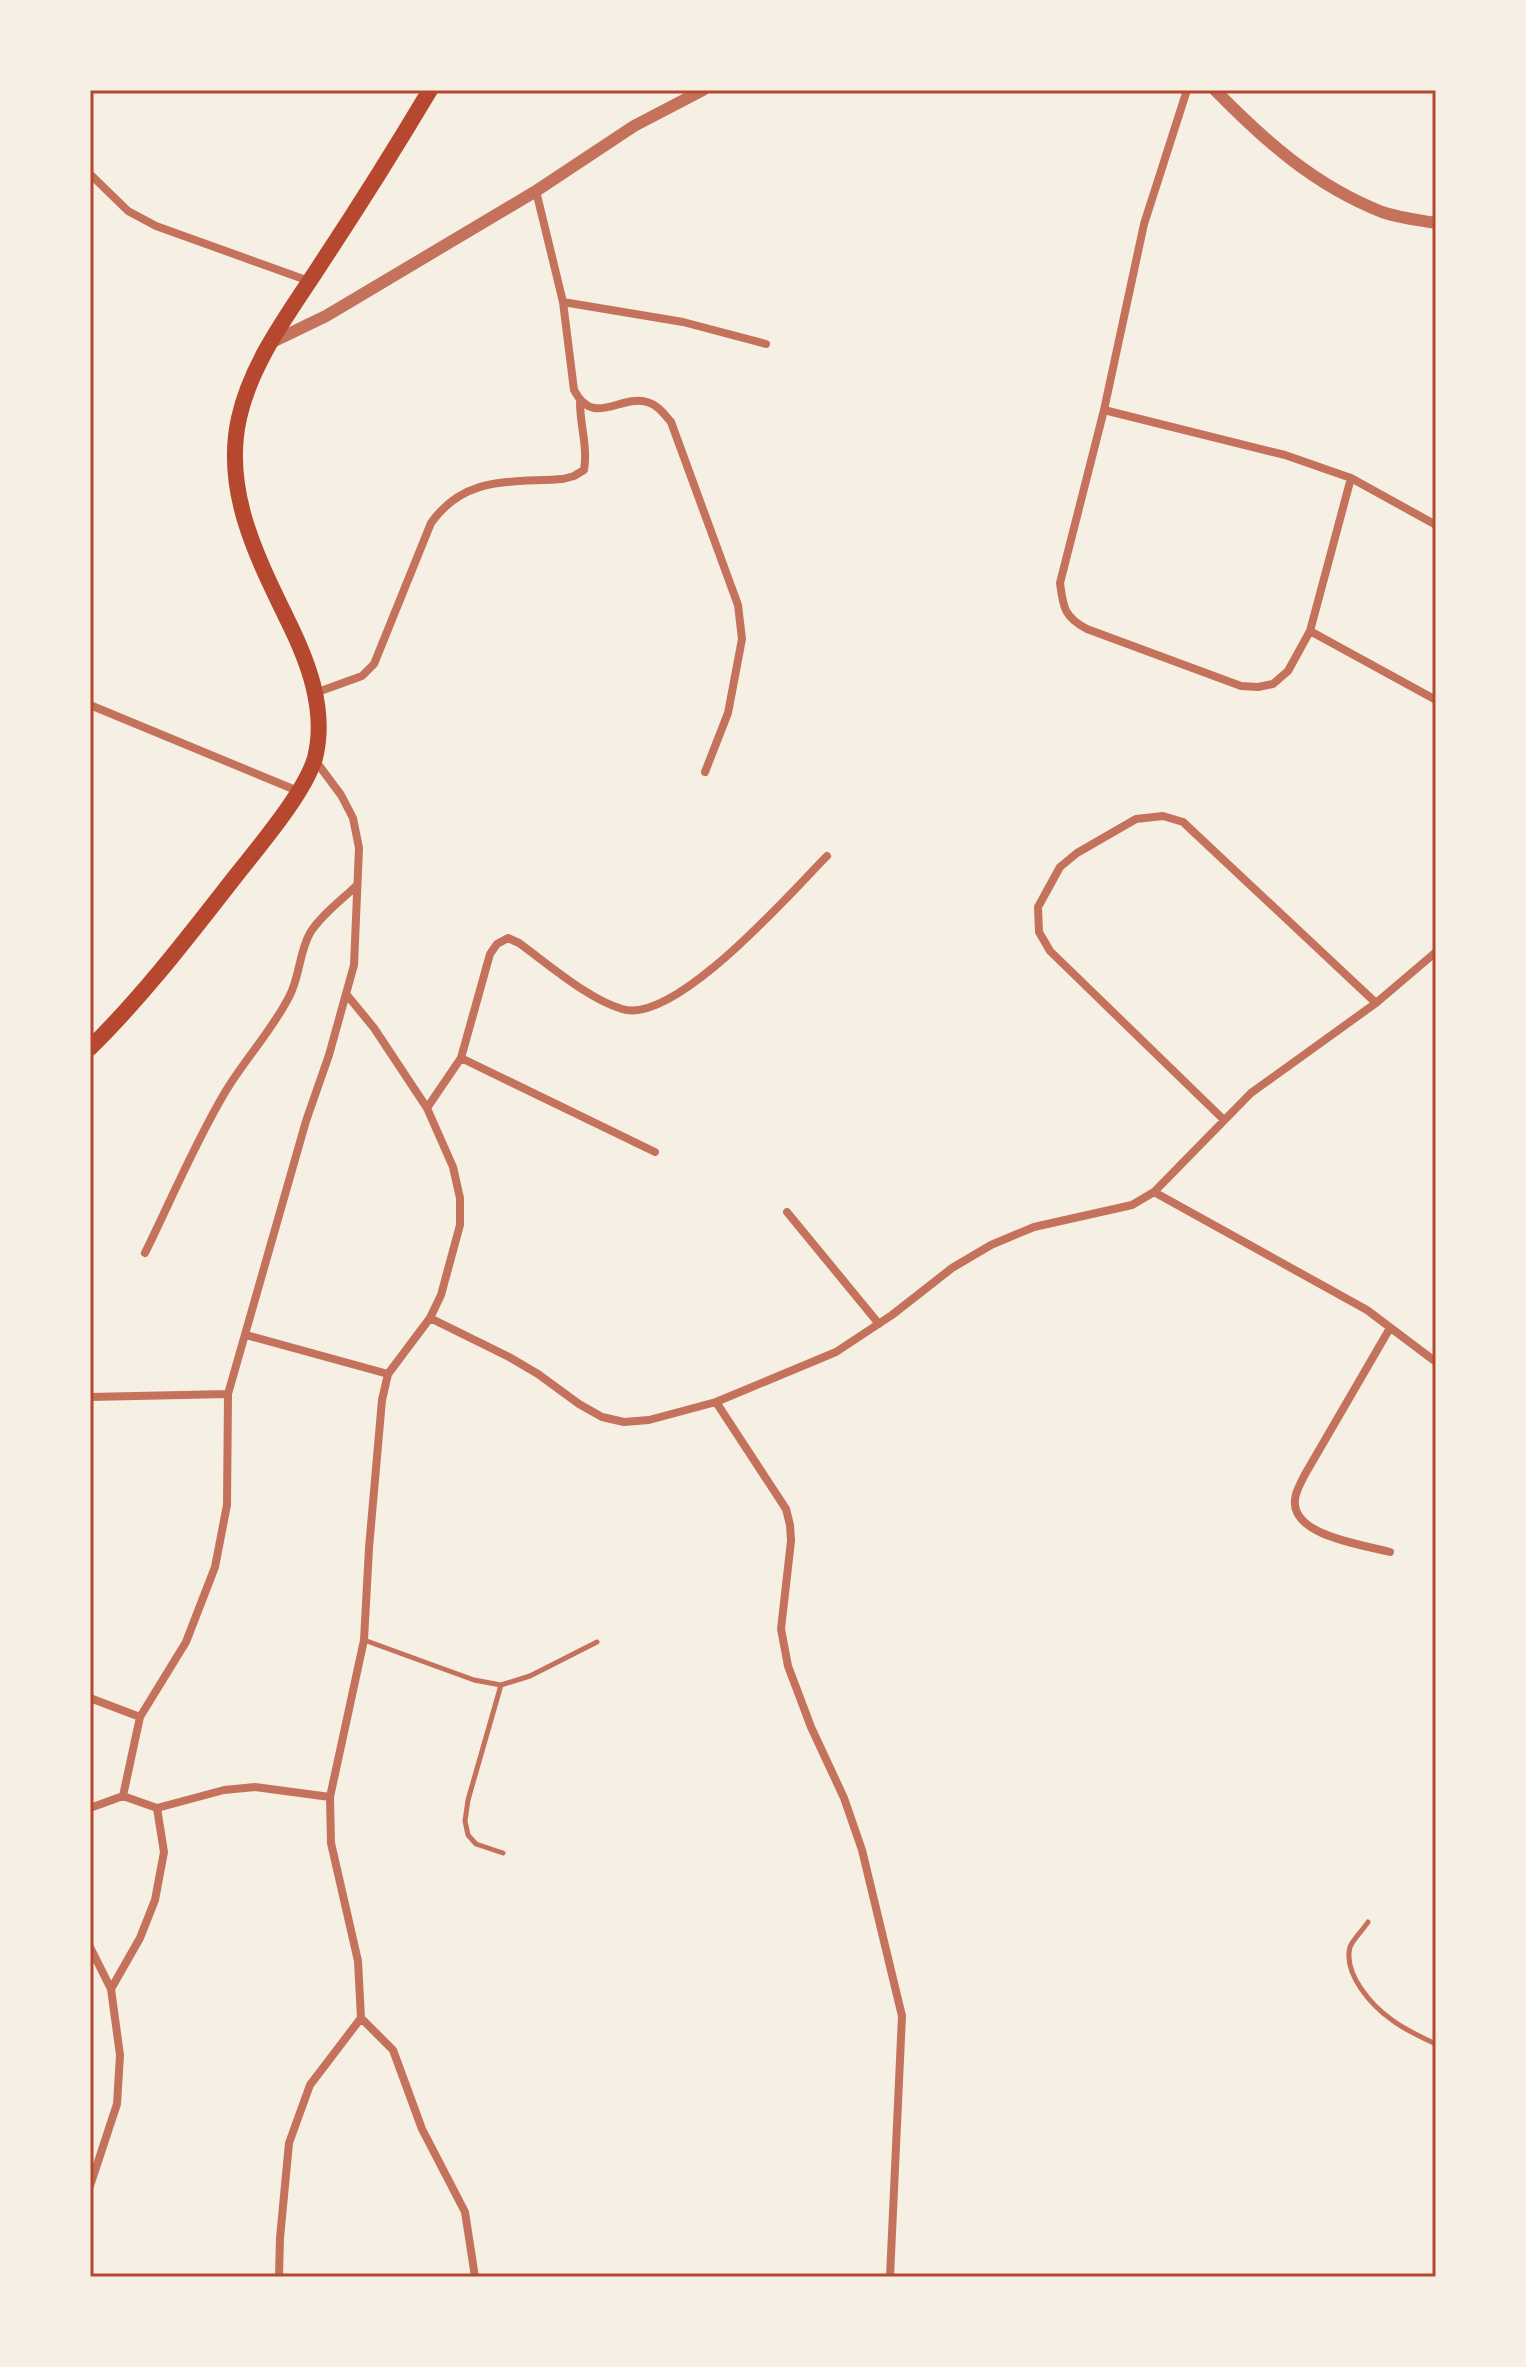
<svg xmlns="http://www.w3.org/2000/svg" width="1526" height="2367" viewBox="0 0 1526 2367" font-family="Karla,sans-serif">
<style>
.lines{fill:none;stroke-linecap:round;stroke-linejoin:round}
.service{stroke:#c5725c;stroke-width:5}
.minor{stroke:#c5725c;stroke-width:8}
.tertiary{stroke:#c5725c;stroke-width:12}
.trunk{stroke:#b5482f;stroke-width:16}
.neatline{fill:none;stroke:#b5482f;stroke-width:3}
</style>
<rect width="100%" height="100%" fill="#f6efe4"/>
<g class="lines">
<path class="service" d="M364,1640L474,1680L501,1685L530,1676L597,1642
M501,1685L468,1800L465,1821L468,1835L476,1844L503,1853
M1368,1922C1363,1930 1353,1939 1350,1947C1343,1974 1372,2006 1392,2020C1405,2030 1421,2037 1436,2044"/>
<path class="minor" d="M1187,90L1144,224L1104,410L1060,583C1063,607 1064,617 1087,629L1241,686L1258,687L1273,684L1288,671L1310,631L1351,478
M90,174L128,211L156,226L309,281
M536,191L563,302L574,390C594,428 620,394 647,402C658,405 664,414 671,422L738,605L742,639L728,713L705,772
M563,302L683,322L766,344
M1104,410L1285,455L1351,478L1436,525
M1310,631L1436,700
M315,693L362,676L374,664L431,523C465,475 510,483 563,479L574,476L584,470C588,447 580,426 580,402
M90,705L298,791
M461,1058L655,1152
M427,1108L461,1058L490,954L497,944L508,938L519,943C548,964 588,999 622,1009C675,1026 791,892 827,856
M1224,1120L1050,951L1039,932L1038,907L1060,867L1077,853L1136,819L1163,816L1183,822L1376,1003
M1154,1192L1367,1310L1436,1362
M787,1212L879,1324
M145,1253C171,1200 194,1145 224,1094C244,1060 271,1032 289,997C300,977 299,952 310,933C322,914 342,900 357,885
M430,1318L509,1357L538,1374L579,1404L602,1417L624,1422L649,1420L716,1402L836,1352L892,1315L952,1268L991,1245L1034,1227L1132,1205L1154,1192L1251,1093L1376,1003L1436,952
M246,1335L388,1374
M90,1397L228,1394
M716,1402L786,1509L790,1525L791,1541L781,1629L788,1666L811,1727L844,1798L862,1850L902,2016L890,2277
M1390,1552C1365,1545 1291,1536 1295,1500C1295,1492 1301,1483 1304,1476L1390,1328
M90,1698L140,1717
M123,1796L140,1717L186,1642L215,1567L227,1505L228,1394L306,1121L329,1055L354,965L359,848L353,818L341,795L315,760
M90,1808L123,1796L157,1808L224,1790L255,1787L330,1797
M90,1947L111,1989L120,2055L117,2104L90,2186
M111,1989L140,1938L155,1900L164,1852L157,1808
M361,2018L393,2050L422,2129L465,2212L475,2277
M279,2277L280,2238L289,2143L310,2085L361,2018L358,1961L331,1843L330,1797L364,1640L369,1548L382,1400L388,1374L430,1318L441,1295L460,1225V1198L453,1167L427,1108L374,1028L347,995"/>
<path class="tertiary" d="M1215,90C1265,141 1314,185 1382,212C1399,218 1419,220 1436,223
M270,343L326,316L536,191L634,126L703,90"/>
<path class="trunk" d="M90,1048C145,994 191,933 238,873C261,844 305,792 315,758C327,710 308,661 287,619C256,555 223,490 239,418C252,359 293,308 324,259C361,203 396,147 430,90"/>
</g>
<rect width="1526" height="2367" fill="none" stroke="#f6efe4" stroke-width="184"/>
<rect x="92" y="92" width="1342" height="2183" class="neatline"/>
</svg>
